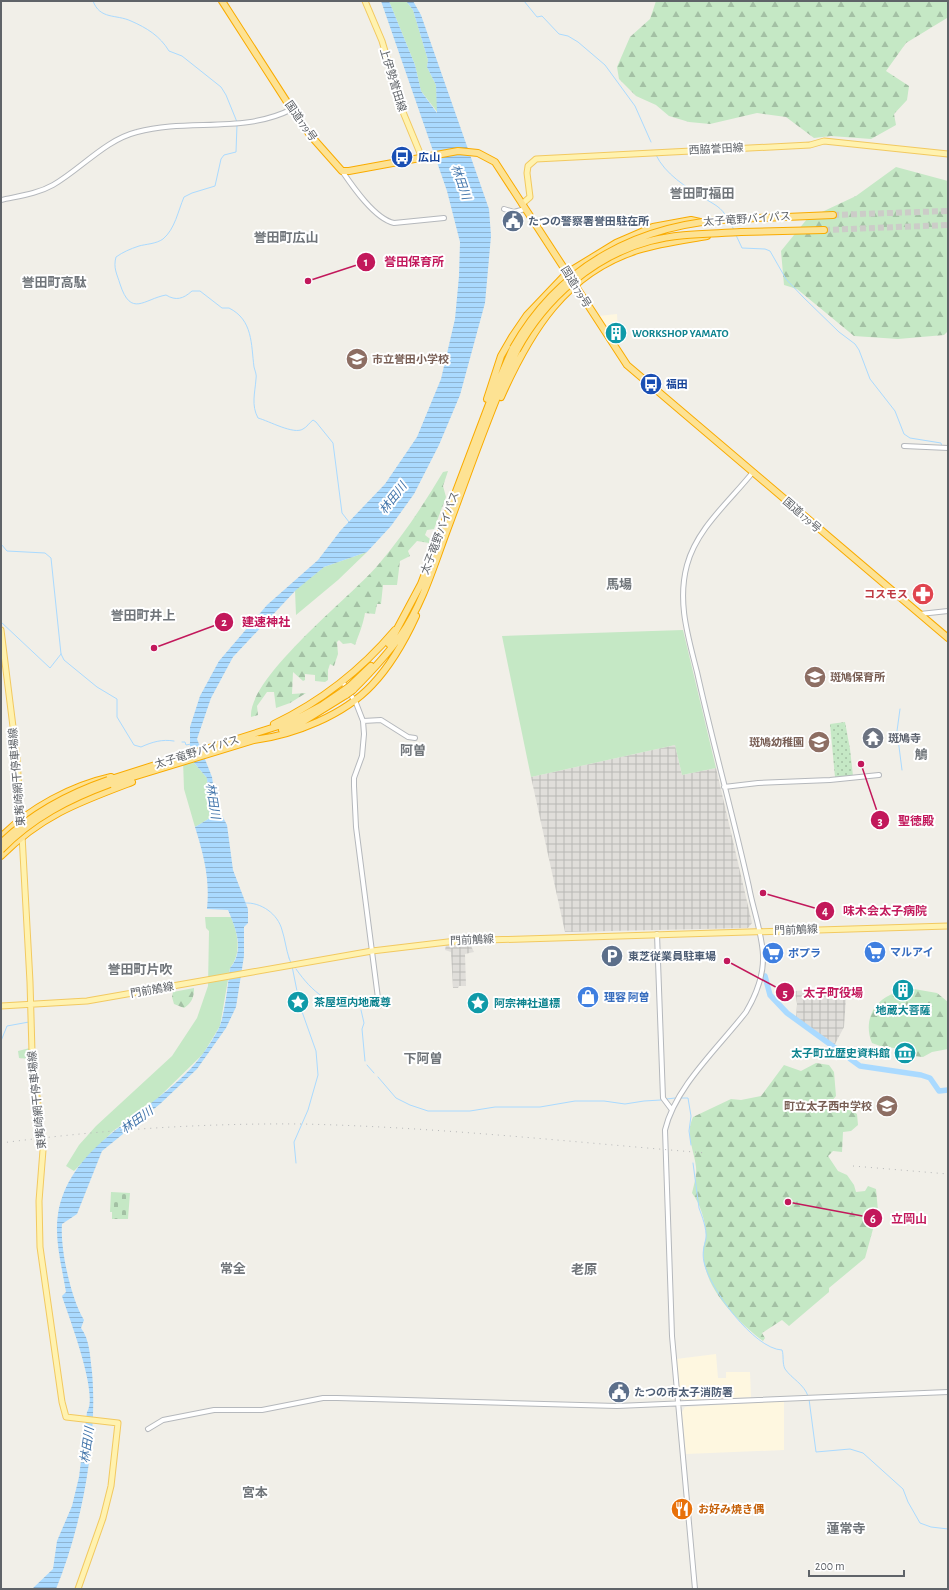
<svg xmlns="http://www.w3.org/2000/svg" width="949" height="1590" viewBox="0 0 949 1590" font-family="'Alegreya Sans','Noto Sans JP',sans-serif">
<style>
.commercial{fill:#fef7e0}
.industrial{fill:url(#industrial-grid)}
.grass{fill:#c5e8c5}
.forest{fill:url(#forest-firs)}
.cemetery{fill:url(#cemetery-stones)}
.park{fill:url(#park-dots)}
.water{fill:url(#water-rules)}
.lines{fill:none;stroke-linecap:round;stroke-linejoin:round}
.stream{stroke:#aadaff;stroke-width:1}
.river{stroke:#aadaff;stroke-width:5.5}
.highway-tunnel{stroke:#ccccc8;stroke-width:6;stroke-dasharray:6 3;stroke-linecap:butt}
.minor-casing{stroke:#b5b8bc;stroke-width:6}
.major-casing{stroke:#f2c960;stroke-width:7}
.highway-casing{stroke:#f9ab00;stroke-width:8}
.minor{stroke:#fff;stroke-width:4}
.major{stroke:#fff2af;stroke-width:5}
.highway{stroke:#fde293;stroke-width:6}
.rail{stroke:#b6b7b8;stroke-width:1;stroke-dasharray:1 5;stroke-linecap:butt}
.highway-bridge-casing{stroke:#f9ab00;stroke-width:8;stroke-linecap:butt}
.highway-bridge{stroke:#fde293;stroke-width:6}
.labels{text-anchor:middle;dominant-baseline:central;stroke-width:4;stroke-linejoin:round;paint-order:stroke}
.street-label{font-size:11px;fill:#5f6368;stroke:#fff}
.transit-label{font-size:11px;font-weight:bold;fill:#164399;stroke:#fff;text-anchor:start}
.service-label{font-size:11px;font-weight:bold;fill:#4e5e75;stroke:#fff;text-anchor:start}
.culture-label{font-size:11px;font-weight:bold;fill:#0d838f;stroke:#fff;text-anchor:start}
.education-label{font-size:11px;font-weight:bold;fill:#785e54;stroke:#fff;text-anchor:start}
.health-label{font-size:11px;font-weight:bold;fill:#be3a42;stroke:#fff;text-anchor:end}
.worship-label{font-size:11px;font-weight:bold;fill:#5b616d;stroke:#fff;text-anchor:start}
.shop-label{font-size:11px;font-weight:bold;fill:#366cbe;stroke:#fff;text-anchor:start}
.food-label{font-size:11px;font-weight:bold;fill:#c56008;stroke:#fff;text-anchor:start}
.water-label{font-size:12px;font-style:italic;fill:#4174aa;stroke:#fff}
.quarter-label{font-size:13px;font-weight:bold;fill:#70757a;stroke:#fff}
.leader{fill:none;stroke:#c2185b;stroke-width:1.5}
.callout-dot{fill:#c2185b;stroke:#fff;stroke-width:1.5}
.mark-label{font-size:12px;text-anchor:middle;font-weight:bold;fill:#fff}
.callout-label{font-size:12px;text-anchor:middle;font-weight:bold;fill:#c2185b;stroke:#fff;stroke-width:4;stroke-linejoin:round;paint-order:stroke}
</style>
<defs>
<pattern id="industrial-grid" width="8" height="8" patternUnits="userSpaceOnUse"><rect width="8" height="8" fill="#e0deda"/><path d="M0 4h8M4 0v8" fill="none" stroke="#b9b8b5"/></pattern>
<pattern id="forest-firs" width="22" height="20" patternUnits="userSpaceOnUse"><rect width="22" height="20" fill="#c5e8c5"/><path d="M5 1l3.5 6h-7zM16 11l3.5 6h-7z" fill="#a3c0a4"/></pattern>
<pattern id="cemetery-stones" width="16" height="16" patternUnits="userSpaceOnUse"><rect width="16" height="16" fill="#c5e8c5"/><path d="M2 7V4a2 2 0 0 1 4 0v3zM10 15v-3a2 2 0 0 1 4 0v3z" fill="#a3c0a4"/></pattern>
<pattern id="park-dots" width="8" height="8" patternUnits="userSpaceOnUse"><rect width="8" height="8" fill="#c5e8c5"/><path d="M2 2h.1M6 6h.1" fill="none" stroke="#a3c0a4" stroke-width="1.8" stroke-linecap="round"/></pattern>
<pattern id="water-rules" width="6" height="5" patternUnits="userSpaceOnUse"><rect width="6" height="5" fill="#aadaff"/><path d="M0 2.5h6" fill="none" stroke="#8eb4d2"/></pattern>
</defs>
<rect width="100%" height="100%" fill="#f1efe8"/>
<path class="commercial" d="M617,314L619,346L598,316Z
M716,1354L718,1378H726V1372H750L751,1397L684,1400L680,1397L676,1359Z
M784,1401V1450L686,1454L682,1412L685,1407Z"/>
<path class="industrial" d="M675,745L682,775L716,768L752,923L748,928L565,932L531,777Z
M470,944L474,952L465,954L466,986H459L458,988H453L451,952L445,950L446,945Z
M838,987L839,997L846,998L844,1027L834,1046L796,1019L797,1004L795,991L824,988L827,999H833V988Z"/>
<path class="grass" d="M389,1H406L413,10L428,60L427,67L436,85L438,113L421,91L415,65Z
M367,552L338,580L296,615L295,590L324,567Z
M683,630L716,768L682,775L675,745L531,777L502,636Z
M190,758L207,778L210,818L195,827L184,789L183,760Z
M205,917H231C238,934 242,953 230,968L220,1026L203,1054L155,1101L113,1131L74,1171L66,1166L79,1145L96,1126L172,1056L197,1018L208,986L209,931L206,928Z"/>
<path class="forest" d="M656,1H948V21L947,18L906,43L886,71L909,86L907,100L894,114L896,125L871,139L831,136L814,138L786,117L757,113L710,124L689,122L669,116L656,105L636,96L619,79L617,67L630,37L650,19Z
M896,167L948,181V331L944,335L898,339L854,336L797,289L784,285L781,251L807,219L856,196Z
M448,471L443,486L446,497L434,529L427,530L425,535L430,539L429,543L417,541L408,551L410,556L400,561L397,585H383L381,604H377L375,614L365,613C363,625 359,634 355,645L351,643L343,644L339,640L337,642L338,654L334,666L330,664L328,670V680L325,682L315,681V675L305,674V680L303,681L293,672L292,694L306,693L290,703L276,708L274,692H267L257,706L258,715L251,717C248,677 352,596 378,565C403,536 424,504 443,472Z
M194,988C194,997 192,1003 184,1008L174,1004L172,997L173,992Z
M914,989L937,993L948,1002V1049L932,1052L923,1057L914,1056L906,1049L883,1047L872,1043C864,1024 871,1004 890,995C897,991 907,991 914,989Z
M816,1063L829,1065L834,1072L836,1096L831,1102C838,1108 848,1108 857,1114L858,1125L851,1131L843,1132L842,1152L833,1151L828,1156L838,1171L847,1175L854,1185L856,1192L865,1191L868,1186L876,1189L878,1211L865,1258L829,1288V1292L789,1326L782,1320L762,1333L765,1338L763,1341C736,1320 703,1288 703,1251C703,1246 706,1241 706,1236C706,1222 700,1203 692,1193C694,1184 697,1176 696,1167C694,1149 685,1135 693,1117L731,1099L741,1100L761,1096L784,1065L801,1071Z"/>
<path class="cemetery" d="M30,1048V1059L19,1058L18,1051Z
M111,1192L130,1193L128,1219H112V1212H110Z"/>
<path class="park" d="M845,722L850,749L853,776L835,777L830,724Z"/>
<path class="water" d="M381,1H389L415,65L421,91L437,113L436,85L427,67L428,60L413,10L406,1H413L421,15L489,209L491,236L485,303L460,395L439,445L414,494L391,526L367,552L324,567L296,590L233,657L211,698L197,739L212,777L216,804L227,825L233,870L248,909V923L244,927V956L236,1007L226,1028L197,1069L160,1104L102,1151L77,1214L62,1224C60,1249 71,1299 84,1320L81,1328C90,1340 90,1357 92,1372C98,1440 82,1526 56,1589H32L53,1569L57,1541L72,1506L79,1477L87,1412C99,1394 69,1318 62,1296L66,1292C62,1267 54,1239 58,1214C69,1149 135,1121 179,1080C195,1066 209,1047 219,1028C225,1014 228,983 230,968C245,950 236,929 228,910L207,909C210,879 204,856 195,827L210,818L207,778L190,758V727L200,696L219,661L267,605L318,560L341,530L385,484L417,437L441,379L455,319L459,276L460,242L447,191Z"/>
<g class="lines">
<path class="stream" d="M93,1C100,20 116,14 131,21C147,28 160,36 169,51L182,56L221,87L226,95L237,122
M524,1L537,17L542,16L559,34L568,36L578,42L605,65L635,106L651,142
M237,125L236,152L224,155L221,159L215,186L192,193L184,197C178,211 175,229 163,239C156,244 146,244 139,246C130,249 123,252 116,257C113,268 117,274 120,284C131,318 144,299 166,295C176,301 183,299 192,291H200L222,308H229C253,320 251,344 254,367C255,371 257,375 256,379C255,393 251,405 258,418C269,421 294,435 303,429C307,427 309,423 313,420L316,422L333,443L342,513L349,522
M656,155C665,174 686,187 704,198C713,204 722,207 727,218
M730,222L734,230
M736,235L742,248L765,249L770,251L786,279L803,297L839,332L855,344L859,350L870,379L895,411L904,434L910,438L941,443L942,447
M1,544L7,551L45,553L51,558L61,654L64,660L97,687L117,699V717L134,745L141,747C152,742 162,739 174,741
M1,622L50,668L61,654
M900,709L897,731L902,770
M182,742H185L186,745L191,744
M245,903C261,902 278,914 282,930C285,939 286,949 289,958
M289,958L291,963
M292,966L300,1006L316,1051L318,1075L308,1110L294,1142L296,1163
M296,969C313,993 329,1006 359,1007
M361,1010L364,1023L362,1029L365,1061
M1,1041L7,1026L29,1022
M367,1065L374,1073
M378,1077L396,1098L410,1105L428,1111H470L495,1107H540L575,1101H604L625,1104L644,1101L661,1100
M681,1098H688L691,1116L689,1131L691,1145
M667,1099L675,1098
M693,1163L699,1208C702,1216 707,1229 706,1238C704,1247 702,1253 704,1262C709,1288 754,1349 782,1350C784,1356 782,1363 785,1369C792,1379 804,1384 808,1396
M809,1399L816,1452L850,1449L863,1453L903,1489L908,1502L920,1523L931,1527L948,1529"/>
<path class="river" d="M765,976L770,995L787,1013L860,1066L921,1075L930,1078L939,1091L948,1090"/>
<path class="highway-tunnel" d="M833,215L948,211
M824,230L948,225"/>
<g class="minor-casing">
<path id="minor" d="M342,171C353,187 375,219 394,223L444,218
M1,200C19,196 37,194 53,185C81,169 105,140 137,132C188,118 244,134 292,109
M504,209L514,212L525,209
M904,446L948,448
M920,614L948,611
M342,681L356,703L363,721L364,734L362,756L354,778V786L356,827L379,1006
M363,721L381,720L408,737L415,738
M724,787L758,783L830,780L879,775
M657,934L663,1098L672,1110
M148,1429L163,1420L214,1410H262L323,1398H337L617,1406L948,1392
M695,1589L672,1336L665,1130C675,1087 719,1047 746,1012C756,995 764,976 763,955C762,933 753,909 749,887C733,815 713,744 697,672C688,636 677,602 687,565C697,528 730,501 753,472"/>
</g>
<g class="major-casing">
<path id="major" d="M365,1L382,41L403,112L422,158
M522,204L530,197L527,173L528,166L536,159L810,145L824,141L948,154
M1,630L17,759L21,823
M22,835L30,982L32,1052L43,1150L39,1201L40,1247L62,1402L66,1417L118,1423L111,1486L103,1518L78,1589
M1,1006L87,1001L372,951L456,941L948,926"/>
</g>
<g class="highway-casing">
<path id="highway" d="M222,1L296,116L311,136L342,171H349L458,151L478,153L495,162L627,365L948,638
M735,219L833,215
M741,232L824,230
M501,397C530,332 565,273 638,250C660,243 684,240 707,236
M487,399L501,356L512,337L527,315L567,273L616,243L653,227L691,220L700,222
M389,644L421,584L492,396L513,348
M350,686L371,666
M353,690C370,673 387,655 401,635C422,605 433,568 446,533C469,472 490,409 517,350
M274,724C320,702 362,669 395,630
M282,730L304,721L346,695
M254,740C294,735 344,715 372,685C390,666 405,640 416,616
M108,780L291,722L321,706L343,691
M110,784L257,739
M1,837C30,808 71,786 111,777
M1,856C42,815 79,802 132,782"/>
</g>
<use href="#minor" class="minor"/>
<use href="#major" class="major"/>
<use href="#highway" class="highway"/>
<path class="rail" d="M1,1143C101,1130 201,1123 302,1124C437,1127 571,1142 706,1153
M853,1166L948,1174"/>
<g class="highway-bridge-casing">
<path id="highway-bridge" d="M513,348C560,265 640,223 735,219
M517,350C545,299 593,256 650,241C679,233 711,234 741,232
M343,691L350,686
M346,695L353,690
M1,843C32,813 67,794 108,780
M1,850C32,818 69,799 110,784"/>
</g>
<use href="#highway-bridge" class="highway-bridge"/>
</g>
<defs>
<g id="bus-disc" transform="scale(1.15)"><circle r="9.5" fill="#1a4fb4" stroke="#fff"/><path d="M-5-6H5V4H4V6H2V4H-2V6H-4V4H-5ZM-3.5-4V0h7V-4ZM-3.5 1.2v1.5H-2V1.2ZM2 1.2v1.5H3.5V1.2Z" fill="#fff"/></g>
<g id="civic-disc" transform="scale(1.15)"><circle r="9.5" fill="#5c6f8a" stroke="#fff"/><path d="M-.6-6.5H3V-4.5H.6V-3L4-1V1h2V6H-6V1h2V-1L-.6-3ZM-1.2 2.5V6h2.4V2.5Z" fill="#fff"/></g>
<g id="building-disc" transform="scale(1.15)"><circle r="9.5" fill="#0f9aa8" stroke="#fff"/><path d="M-4-6H4V6H1V3H-1V6H-4ZM-2.5-4.3h1.7v1.8h-1.7ZM.8-4.3h1.7v1.8H.8ZM-2.5-1h1.7V.8h-1.7ZM.8-1h1.7V.8H.8Z" fill="#fff"/></g>
<g id="school-disc" transform="scale(1.15)"><circle r="9.5" fill="#8d6e63" stroke="#fff"/><path d="M0-5L7-2L0 1L-7-2ZM-4 1L0 2.5L4 1V4Q0 6-4 4Z" fill="#fff"/></g>
<g id="pharmacy-disc" transform="scale(1.15)"><circle r="9.5" fill="#e0444e" stroke="#fff"/><path d="M-2-6h4v4h4v4h-4v4h-4v-4h-4v-4h4Z" fill="#fff"/></g>
<g id="temple-disc" transform="scale(1.15)"><circle r="9.5" fill="#6b7280" stroke="#fff"/><path d="M0-6L5-2H3V0L6.5 2.5H4V6H1.5V3h-3V6H-4V2.5H-6.5L-3 0V-2H-5Z" fill="#fff"/></g>
<g id="supermarket-disc" transform="scale(1.15)"><circle r="9.5" fill="#3f7fe0" stroke="#fff"/><path d="M-6-5.5h2.5l.6 2H6L4.5 2H-2.5L-4.4-4H-6ZM-1.5 3.2a1.3 1.3 0 1 0 .1 0ZM3 3.2a1.3 1.3 0 1 0 .1 0Z" fill="#fff"/></g>
<g id="parking-disc" transform="scale(1.15)"><circle r="9.5" fill="#5c6f8a" stroke="#fff"/><path d="M-3.5-5.5H1a3.5 3.5 0 0 1 0 7H-1V5.5H-3.5ZM-1-3.4V-.6H.8a1.4 1.4 0 0 0 0-2.8Z" fill="#fff"/></g>
<g id="shop-disc" transform="scale(1.15)"><circle r="9.5" fill="#3f7fe0" stroke="#fff"/><path d="M-5-2.5h2.3a2.7 3.5 0 0 1 5.4 0H5L5.5 6h-11ZM-1.5-2.5h3a1.5 2.3 0 0 0-3 0Z" fill="#fff"/></g>
<g id="sight-disc" transform="scale(1.15)"><circle r="9.5" fill="#0f9aa8" stroke="#fff"/><path d="M0-6L1.8-2.2L6-1.7L2.9 1.2L3.7 5.4L0 3.3L-3.7 5.4L-2.9 1.2L-6-1.7L-1.8-2.2Z" fill="#fff"/></g>
<g id="museum-disc" transform="scale(1.15)"><circle r="9.5" fill="#0f9aa8" stroke="#fff"/><path d="M0-6L6-3V-2H-6V-3ZM-5-1h2V3h-2ZM-1-1h2V3h-2ZM3-1h2V3H3ZM-6 4H6V6H-6Z" fill="#fff"/></g>
<g id="restaurant-disc" transform="scale(1.15)"><circle r="9.5" fill="#e8710a" stroke="#fff"/><path d="M-5-6h1v4h1v-4h1v4h1v-4h1v5L-1.5 .5V6h-2V.5L-5-1ZM5-6V6H3V1.5H1.5Q1.5-4 5-6Z" fill="#fff"/></g>
</defs>
<g fill-rule="evenodd">
<use href="#bus-disc" x="402" y="157"/>
<use href="#civic-disc" x="513" y="221"/>
<use href="#building-disc" x="616" y="333"/>
<use href="#school-disc" x="357" y="359"/>
<use href="#bus-disc" x="651" y="384"/>
<use href="#pharmacy-disc" x="923" y="594"/>
<use href="#school-disc" x="815" y="677"/>
<use href="#temple-disc" x="873" y="738"/>
<use href="#school-disc" x="819" y="742"/>
<use href="#supermarket-disc" x="875" y="952"/>
<use href="#supermarket-disc" x="773" y="953"/>
<use href="#parking-disc" x="612" y="956"/>
<use href="#building-disc" x="903" y="990"/>
<use href="#shop-disc" x="588" y="997"/>
<use href="#sight-disc" x="298" y="1002"/>
<use href="#sight-disc" x="478" y="1003"/>
<use href="#museum-disc" x="905" y="1053"/>
<use href="#school-disc" x="887" y="1106"/>
<use href="#civic-disc" x="619" y="1392"/>
<use href="#restaurant-disc" x="682" y="1509"/>
</g>
<g class="labels">
<g class="street-label">
<text transform="translate(393 80) rotate(73)">上伊勢誉田線</text>
<text transform="translate(301 121) rotate(55)">国道179号</text>
<text transform="translate(716 149) rotate(-3)">西脇誉田線</text>
<text transform="translate(747 219) rotate(-4)">太子竜野バイパス</text>
<text transform="translate(576 287) rotate(58)">国道179号</text>
<text transform="translate(802 515) rotate(41)">国道179号</text>
<text transform="translate(440 533) rotate(-69)">太子竜野バイパス</text>
<text transform="translate(197 752) rotate(-17)">太子竜野バイパス</text>
<text transform="translate(17 777) rotate(-95)">東觜崎網干停車場線</text>
<text transform="translate(796 930) rotate(-2)">門前鵤線</text>
<text transform="translate(472 940) rotate(-3)">門前鵤線</text>
<text transform="translate(152 990) rotate(-10)">門前鵤線</text>
<text transform="translate(37 1100) rotate(-96)">東觜崎網干停車場線</text>
</g>
<g class="transit-label">
<text x="418" y="157">広山</text>
<text x="666" y="384">福田</text>
</g>
<g class="service-label">
<text x="528" y="221">たつの警察署誉田駐在所</text>
<text x="628" y="956">東芝従業員駐車場</text>
<text x="634" y="1392">たつの市太子消防署</text>
</g>
<g class="culture-label">
<text x="632" y="333">WORKSHOP YAMATO</text>
<text x="314" y="1002">茶屋垣内地蔵尊</text>
<text x="494" y="1003">阿宗神社道標</text>
<text x="903" y="1010" text-anchor="middle">地蔵大菩薩</text>
<text x="890" y="1053" text-anchor="end">太子町立歴史資料館</text>
</g>
<g class="education-label">
<text x="372" y="359">市立誉田小学校</text>
<text x="830" y="677">斑鳩保育所</text>
<text x="804" y="742" text-anchor="end">斑鳩幼稚園</text>
<text x="872" y="1106" text-anchor="end">町立太子西中学校</text>
</g>
<g class="health-label">
<text x="908" y="594">コスモス</text>
</g>
<g class="worship-label">
<text x="888" y="738">斑鳩寺</text>
</g>
<g class="shop-label">
<text x="890" y="952">マルアイ</text>
<text x="788" y="953">ポプラ</text>
<text x="604" y="997">理容 阿曽</text>
</g>
<g class="food-label">
<text x="698" y="1509">お好み焼き偶</text>
</g>
<g class="water-label">
<text transform="translate(461 182) rotate(71)">林田川</text>
<text transform="translate(393 498) rotate(-52)">林田川</text>
<text transform="translate(213 801) rotate(81)">林田川</text>
<text transform="translate(137 1120) rotate(-36)">林田川</text>
<text transform="translate(87 1445) rotate(-82)">林田川</text>
</g>
<g class="quarter-label">
<text x="702" y="194">誉田町福田</text>
<text x="286" y="238">誉田町広山</text>
<text x="54" y="283">誉田町高駄</text>
<text x="619" y="585">馬場</text>
<text x="143" y="616">誉田町井上</text>
<text x="413" y="751">阿曽</text>
<text x="921" y="755">鵤</text>
<text x="140" y="970">誉田町片吹</text>
<text x="423" y="1059">下阿曽</text>
<text x="233" y="1269">常全</text>
<text x="584" y="1270">老原</text>
<text x="255" y="1493">宮本</text>
<text x="846" y="1529">蓮常寺</text>
</g>
</g>
<path class="leader" d="M308 281L366 262M154 648L224 622M861 764L880 820M763 893L825 911M727 961L785 992M788 1202L873 1218"/>
<g class="callout-dot">
<circle cx="308" cy="281" r="4"/>
<circle cx="154" cy="648" r="4"/>
<circle cx="861" cy="764" r="4"/>
<circle cx="763" cy="893" r="4"/>
<circle cx="727" cy="961" r="4"/>
<circle cx="788" cy="1202" r="4"/>
<circle cx="366" cy="262" r="10"/>
<circle cx="224" cy="622" r="10"/>
<circle cx="880" cy="820" r="10"/>
<circle cx="825" cy="911" r="10"/>
<circle cx="785" cy="992" r="10"/>
<circle cx="873" cy="1218" r="10"/>
</g>
<g class="mark-label">
<text x="366" y="266">1</text>
<text x="224" y="626">2</text>
<text x="880" y="825">3</text>
<text x="825" y="915">4</text>
<text x="785" y="997">5</text>
<text x="873" y="1223">6</text>
</g>
<g class="callout-label">
<text x="414" y="266">誉田保育所</text>
<text x="266" y="626">建速神社</text>
<text x="916" y="825">聖徳殿</text>
<text x="885" y="915">味木会太子病院</text>
<text x="833" y="997">太子町役場</text>
<text x="909" y="1223">立岡山</text>
</g>
<rect width="949" height="1590" fill="none" stroke="#5f6368" stroke-width="4"/>
<path d="M809 1570v6h95v-6" fill="none" stroke="#5f6368" stroke-width="2"/>
<text x="815" y="1570" font-size="12" fill="#5f6368" stroke="#ffffff" stroke-width="3" paint-order="stroke">200 m</text>
</svg>
